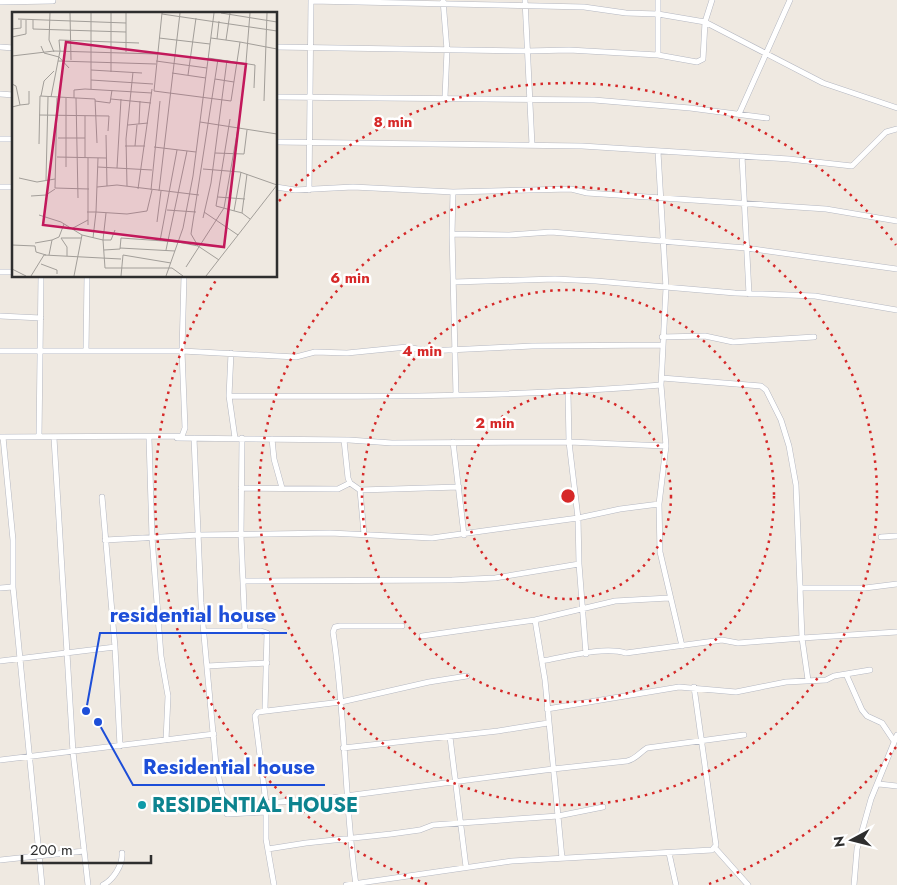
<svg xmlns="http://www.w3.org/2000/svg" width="897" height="885" viewBox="0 0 897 885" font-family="Jost,sans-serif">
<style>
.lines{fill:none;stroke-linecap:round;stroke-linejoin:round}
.street-casing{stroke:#b4b7c1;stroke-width:6}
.street{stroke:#fff;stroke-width:5}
.ring{fill:none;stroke:#d62828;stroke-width:2.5;stroke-dasharray:2.5 5}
.culture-dot{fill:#0f9aa8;stroke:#fff;stroke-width:2}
.labels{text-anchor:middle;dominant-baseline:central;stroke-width:5;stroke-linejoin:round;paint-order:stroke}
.culture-label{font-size:20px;font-weight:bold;fill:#0d838f;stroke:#fff;text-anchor:start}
.inset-road{fill:none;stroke:#a29e99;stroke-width:1}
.view{fill:#c2185b;fill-opacity:0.15;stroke:#c2185b;stroke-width:2.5}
.inset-edge{fill:none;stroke:#2e2e2e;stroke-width:2.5}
.centre{fill:#d62828;stroke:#fff;stroke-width:2.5}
.ring-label{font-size:15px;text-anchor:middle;font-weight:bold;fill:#d62828;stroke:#fff;stroke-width:5;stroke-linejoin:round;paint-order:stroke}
.leader{fill:none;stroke:#1d4ed8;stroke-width:2}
.callout-dot{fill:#1d4ed8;stroke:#fff;stroke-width:2}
.callout-label{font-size:21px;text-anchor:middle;font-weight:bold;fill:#1d4ed8;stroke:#fff;stroke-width:5;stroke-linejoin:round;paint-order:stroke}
</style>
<rect width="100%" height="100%" fill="#efe9e1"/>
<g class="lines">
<g class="street-casing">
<path id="street" d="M443,0L447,50L445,97
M525,0L532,145
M311,1L584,7L626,13L658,14L705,22L823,83L897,108
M0,2L53,1
M0,47L14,48
M276,47L527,51L569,50L658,55L697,62L703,59L705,22L712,0
M658,55V0
M0,94L14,95
M276,97L594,100L690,108L767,118
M739,114L790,0
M0,139H14
M276,142L582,146L789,159L852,166L886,132L897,129
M658,152L666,288L661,385L666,446L659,504L660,552L682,646
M742,156L749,294
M0,187H14
M276,187L295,190L353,187L453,192L571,189L587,193L826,209L897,221
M309,190L311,0
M453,192L452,234L456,395
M452,234L509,235L551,232L746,248L897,269
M0,272H14
M454,282L555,279L596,281L735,293L815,296L897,310
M0,316L41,318
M662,337L705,336L733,342L814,337
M0,351H182L296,357L315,352L347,353L407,347L428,351L532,346L662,345
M86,351L87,276
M231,353L229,396L235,438
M568,393L569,442L578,518L579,564L586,654
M229,396C373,397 518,397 661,385
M0,437L182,436L185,428L182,351L184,276
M3,437L13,540V587L42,885
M39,437L41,276
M54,438L73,752L88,885
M149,438L152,537L161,656L168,696L166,740
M177,438L349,440L392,443L569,442L666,446
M194,438L201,603L216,765L227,814L265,812
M242,438L241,535L245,631
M272,439L274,459L282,488
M344,440L348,478L350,483L360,490L364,534
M453,442L464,535
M241,488L338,489L350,483
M360,490L459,487
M102,497L115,647L120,746
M881,537L897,536
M105,540L199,535L330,533L432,538L578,518L620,509L659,504
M243,581L452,580L495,578L579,564
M0,588L13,587
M800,588H865L897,584
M535,620L545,680L562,858
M204,631H261L267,633L265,709
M422,636L535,620L615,601L669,598
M0,661L115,647
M542,661C565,657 604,646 626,653L722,640L738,643L802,638L796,485L789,446L781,420L766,390L761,386L662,378
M207,666L267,663
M846,674L862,710L867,716L882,723L894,741
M808,680L802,638L897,632
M547,709L679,687L736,692L786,682L826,680L834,676L870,670
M450,737L466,867
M343,748L498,731L548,723
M0,760L214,734
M879,784L897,786
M266,803L330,798L553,769L627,761C636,759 639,753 647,748L744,735
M715,848L748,885
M268,849L306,843L391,834L420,830L433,825L558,816L603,807
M669,853L676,885
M0,860L84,851
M103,885C113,880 123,865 122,853
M274,885L266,839V803L255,716L258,712L341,702L429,682L467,676
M346,885L512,861L712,850L716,845L694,687
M356,885C344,801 346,716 333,632L335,627L340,626H402
M854,885L857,849L871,799L897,735"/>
</g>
<use href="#street" class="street"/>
</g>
<g class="ring">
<circle cx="568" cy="496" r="103"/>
<circle cx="568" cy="496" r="206"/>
<circle cx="568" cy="496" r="309"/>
<path d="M896 747A413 413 0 0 1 709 884M427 884A413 413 0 0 1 218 277M279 201A413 413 0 0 1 896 245"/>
</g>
<circle class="culture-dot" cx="142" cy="805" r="5"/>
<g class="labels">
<g class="culture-label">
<text x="152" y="805">RESIDENTIAL HOUSE</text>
</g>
</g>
<g transform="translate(12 12)">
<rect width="265" height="265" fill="#efe9e1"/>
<path class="inset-road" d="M38,1L37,28L42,40M58,1L59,48M99,1V60M150,1L142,79L219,89L228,30L199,26M209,1L265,10M150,2L265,19M6,7L114,11M21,8V17L114,20M0,17L9,16V8M0,25L14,22V8M147,26L198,32M205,27L207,9M214,28L218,1M228,30L265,37M29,34L32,41L47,45L57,56M114,40V1M0,44L42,39L145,42M196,46L243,53L242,76M46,49L144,52M144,49L195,56M79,58L130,61M160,61L194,66M176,63L184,6M233,63L238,1M203,67L222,70M79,68L141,72M0,72L4,74L8,93L0,95M79,77V1M29,84L32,69L42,59M39,85L48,39L47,28L127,31M45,86L43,176L77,177M54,86V155M62,86V78L73,77L140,81M64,86L66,186M99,87L139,91M83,89L98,91L100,78M252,89L255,1M8,93L17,92V79M27,103L97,104L96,119M218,107L204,194L230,201L238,207M188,110L265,122M127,112L128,89M116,113L136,111M94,123L95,174M46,126H73M27,132L28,84L83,87L85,131M113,134H133M123,134L125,113M142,135L184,140M203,141L232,142L235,118M45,145L94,146M73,146V104M86,146L84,200L115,202L135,199L140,178M86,155L140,158M105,156L109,87M191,157L228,160L265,173M7,166L25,170L43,167M34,168L36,85M115,174L114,127L121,60M85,175L105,173L187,183M126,177L140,77M139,178L148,89M147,179L168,1M19,184L34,183L43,177M206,185L233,187M155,198L184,200M222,199L229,160M75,200H84L81,226M192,200L226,223M94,201L91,228H99L103,218M230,201L235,162M27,203L49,210L70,223L91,228L93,256H160L171,264M191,206L199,171L215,48M145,210L149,179M76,213V146M61,216L76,208M148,229L165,138M23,231L40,228M0,233L23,234L24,240L34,243M186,234L179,222L206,47M108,236L163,239M92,238L108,237L109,226L166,230L186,234L207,248M154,238L175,139M37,243L40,228L47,225L52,212M55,244V235L49,226H69M29,252L45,258V262M174,255L212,196L226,116M0,257L14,264M19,264L32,243L109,247M62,264L70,223M109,264L111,243L159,251M154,264L171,216L181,164L202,1M194,264L265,173"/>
<path class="view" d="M54,30L234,52L212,235L31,213Z"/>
<rect width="265" height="265" class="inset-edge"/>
</g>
<circle cx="568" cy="496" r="8" class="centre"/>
<g class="ring-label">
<text x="393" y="127">8 min</text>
<text x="350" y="283">6 min</text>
<text x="422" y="356">4 min</text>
<text x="495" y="428">2 min</text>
</g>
<path class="leader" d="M86 711L100 633H287M98 722L133 785H325"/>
<g class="callout-dot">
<circle cx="86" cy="711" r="5"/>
<circle cx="98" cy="722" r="5"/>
</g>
<g class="callout-label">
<text x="193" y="622">residential house</text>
<text x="229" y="774">Residential house</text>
</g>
<g transform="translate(852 840) rotate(263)" stroke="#ffffff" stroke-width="4" paint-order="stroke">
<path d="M0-4L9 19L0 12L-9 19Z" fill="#2e2e2e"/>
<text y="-8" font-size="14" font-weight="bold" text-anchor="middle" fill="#2e2e2e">N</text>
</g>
<path d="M22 855v8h129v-8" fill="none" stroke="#2e2e2e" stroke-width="2.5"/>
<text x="30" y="855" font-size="15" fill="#2e2e2e" stroke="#ffffff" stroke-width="4" paint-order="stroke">200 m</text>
</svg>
